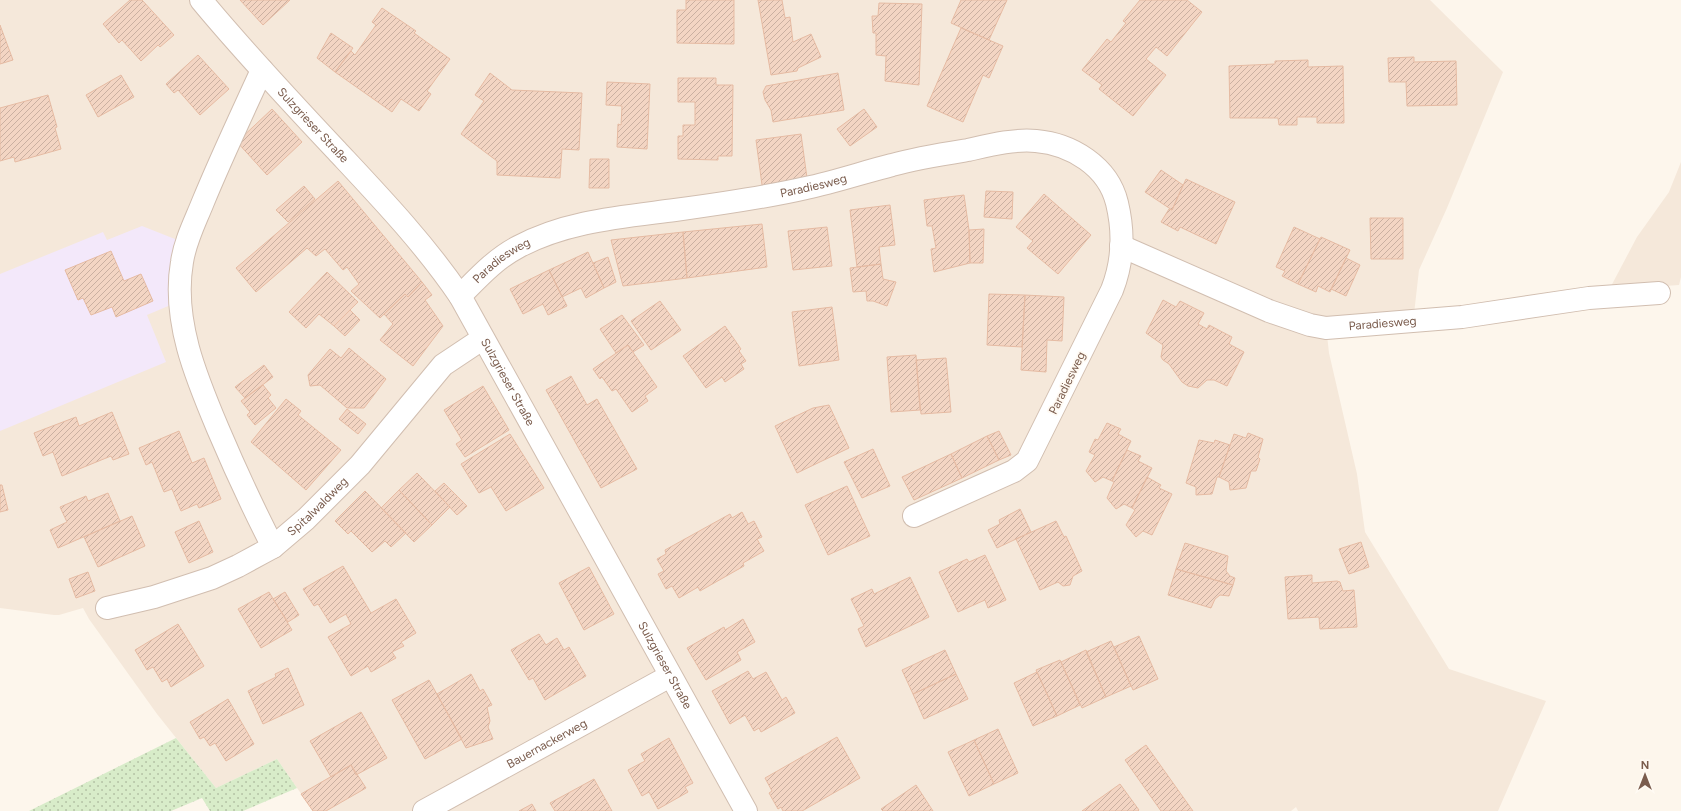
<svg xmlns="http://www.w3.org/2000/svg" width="1681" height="811" viewBox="0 0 1681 811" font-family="Figtree,sans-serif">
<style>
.residential{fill:#f5e8da}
.education{fill:#f3e8fa}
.grass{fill:url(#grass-dots)}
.building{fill:url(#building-hatch);stroke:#e6bba3}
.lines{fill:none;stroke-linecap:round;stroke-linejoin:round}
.minor-casing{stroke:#d1beb0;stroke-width:24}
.tertiary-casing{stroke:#d1beb0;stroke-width:24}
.minor{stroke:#fff;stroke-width:22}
.tertiary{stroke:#fff;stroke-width:22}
.labels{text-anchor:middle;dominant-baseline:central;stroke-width:3.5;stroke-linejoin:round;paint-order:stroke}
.street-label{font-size:12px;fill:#7a5c4d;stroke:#fffaf3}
</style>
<defs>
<pattern id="grass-dots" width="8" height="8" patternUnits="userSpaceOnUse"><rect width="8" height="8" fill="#d8ecc9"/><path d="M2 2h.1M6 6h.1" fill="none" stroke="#b4c2a5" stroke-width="1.8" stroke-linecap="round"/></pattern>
<pattern id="building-hatch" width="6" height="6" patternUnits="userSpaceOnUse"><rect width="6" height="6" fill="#f3d5c3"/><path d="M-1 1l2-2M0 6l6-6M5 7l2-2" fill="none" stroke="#cab0a1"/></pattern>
</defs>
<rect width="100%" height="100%" fill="#fdf6ec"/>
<path class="residential" d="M0,0H1430L1503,72L1447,208L1419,270L1414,314L1327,335L1329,353L1357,474L1365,532L1449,669L1546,701L1498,811H1298L1296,807L1291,811H313L277,759L216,788L157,714L89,619L83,608L59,615H54L0,608Z
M1681,162V277L1679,285L1609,290L1637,237L1669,192Z"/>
<path class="education" d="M142,226L180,241L173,304L147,315L166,362L0,431V274L103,232L107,240Z"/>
<path class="grass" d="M176,738L216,788L277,759L297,788L243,811H210L202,798L171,811H29Z"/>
<path class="building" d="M130,0H142L174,35L160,47L158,45L141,61L122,40L119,43L103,24Z
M240,0H290L263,25Z
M686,0H734V44L677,43V10H686Z
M758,0H782L785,18L790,17L793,42L811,34L821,57L798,68L797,71L771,75Z
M961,0H1007L989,40L951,23Z
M1140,0H1187L1202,12L1167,56L1156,47L1146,59L1166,75L1133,116L1099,89L1102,85L1082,70L1107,39L1111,42L1126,23L1123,21Z
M879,3L922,4L919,85L885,81L886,56L876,55V33H873L872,16H878Z
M382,8L416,31L414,33L450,59L427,91L431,94L419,111L401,99L392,112L335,72L351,51L355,55L376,25L372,22Z
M0,25L13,60L0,64Z
M961,28L1003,46L989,78L983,75L963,122L927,106Z
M331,33L353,48L335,72L317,58Z
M198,55L229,89L200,115L178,90L174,93L166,84Z
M1414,57V62L1456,61L1457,105L1407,106L1406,82H1389L1388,58Z
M1308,60V67L1343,66L1344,123H1317V117H1297V125H1279L1278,118H1230L1229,66L1275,64V61Z
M490,73L512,90L582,93L579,150L562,149L560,178L497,175V161L461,134L484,101L475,95Z
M838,73L844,110L773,122L771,110L765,100L763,92L766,86Z
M121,75L134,97L98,117L86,95Z
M678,78H716V85H733L732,156H718V160L678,159V136H683V125H695V102H678Z
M607,82L650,84L647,149L617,147L618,124L621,125L622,106L606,105Z
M48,95L57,127L55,128L61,149L15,162L14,157L0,161V108Z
M272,109L302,142L267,175L237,142Z
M864,109L877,127L850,146L837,129Z
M801,134L807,178L762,185L756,140Z
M590,159H609V188H589Z
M1161,170L1183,185L1172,210L1145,192Z
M1186,179L1235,202L1216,244L1180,227L1178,231L1161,222L1169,209L1172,210Z
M338,181L422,282L408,297L405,294L380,318L351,291L359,284L347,267L343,270L325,249L316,256L307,248L256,292L236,268Z
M304,186L315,199L288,222L276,210Z
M986,191L1013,192L1012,219L984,217Z
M1044,194L1091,235L1058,274L1027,248L1033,241L1016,227Z
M964,195L969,230L970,263L934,272L931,249L936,248L932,226H927L924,200Z
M890,205L895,245L879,247L881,264L857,267L850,210Z
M1370,218H1403V259H1371Z
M762,224L767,267L687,278L683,232Z
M827,227L832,266L793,270L788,231Z
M1294,227L1320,239L1298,284L1282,276L1285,271L1276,267Z
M984,229L983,263H970L969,230Z
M683,232L687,278L623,286L611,240Z
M1321,237L1350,250L1330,292L1318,286L1316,292L1298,284Z
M111,251L124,281L141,274L153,301L116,317L112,307L91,315L83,298L78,300L65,270Z
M588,252L604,288L586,298L581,288L562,297L549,270Z
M608,257L616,282L604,288L593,263Z
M1346,258L1360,265L1346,296L1331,289Z
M881,264L883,279L896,282L887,306L873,301H867L866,291L853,292L850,268Z
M549,270L567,306L548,315L543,304L523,314L510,289Z
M327,272L358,302L334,326L319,314L306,328L289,312Z
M422,282L432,295L425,300L443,326L413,366L380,340L393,324L384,314L405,294L408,297Z
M989,294L1025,295L1022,347L987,345Z
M1025,295L1064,297L1062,341L1047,340L1046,372L1021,370Z
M1163,300L1176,307L1180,301L1204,313L1198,324L1207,329L1209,325L1232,337L1229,344L1244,352L1227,386L1214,380H1207L1198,388L1188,386L1182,382L1169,364L1163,360L1161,357L1163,345L1146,333Z
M660,301L681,330L651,350L631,321Z
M832,307L839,360L799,366L792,312Z
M350,310L360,320L345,336L334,326Z
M622,315L644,345L633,352L628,345L616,353L600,329Z
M725,326L741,349L739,351L746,361L741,364L744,369L725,382L722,377L706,388L683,356Z
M628,345L657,387L645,396L648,401L632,412L616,389L612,391L602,377L600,379L593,369Z
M349,348L386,379L364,408H347L320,385L310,386L308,375L330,349L341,358Z
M916,355L920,410L891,412L887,357Z
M946,358L951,412L921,414L916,360Z
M264,365L273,377L245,398L235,387Z
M571,376L587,405L597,399L637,469L601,488L546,390Z
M263,385L271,395L268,398L276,408L255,425L247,415L250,412L241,401Z
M483,386L509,430L465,457L456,444L462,440L444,410Z
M286,399L301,411L298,415L341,450L306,490L251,442Z
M829,405L849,448L797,473L775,426L813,408Z
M347,409L366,424L358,434L339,419Z
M112,412L129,454L113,460L111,456L62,476L53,452L43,456L34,433L76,417L79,426Z
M1107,423L1121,429L1118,434L1131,441L1112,481L1103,477L1095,482L1086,471L1095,455L1089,452L1095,439L1098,440Z
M179,431L192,463L204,458L221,499L199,508L197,504L181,511L172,489L164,492L152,462L146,465L139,448Z
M999,431L1011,455L999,460L987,436Z
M1248,433L1263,439L1258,457L1260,459L1256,471H1251L1246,488L1230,490L1229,482L1219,477L1234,434L1246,438Z
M510,434L544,488L506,511L491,487L479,493L461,464Z
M987,436L999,460L962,478L951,454Z
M1199,440L1214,443L1215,440L1230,445L1219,477H1217L1212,494L1196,495V487L1186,483Z
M873,449L890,486L862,498L844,462Z
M1127,450L1141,456L1138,461L1152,468L1132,508L1124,504L1116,509L1107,498L1114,482L1112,481Z
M951,454L962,478L914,500L902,477Z
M417,473L450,507L432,525L399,490Z
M1147,477L1161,485L1159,488L1172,494L1152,535L1143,531L1136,537L1126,525L1135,510L1132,508Z
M444,483L467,506L457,515L435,491Z
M0,485H2L8,510L0,512Z
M847,486L870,536L828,555L805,505Z
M399,490L432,525L414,542L381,508Z
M365,491L406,533L391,547L385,541L372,552L351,531L348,534L335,521Z
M108,493L120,521L58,548L50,530L67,522L60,507L86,496L88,501Z
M1020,509L1031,532L997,548L988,530L1000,524L999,520Z
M742,512L748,524L754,521L762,537L757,539L764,551L743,563L744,566L700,591L698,587L679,598L672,586L666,589L658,574L664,571L657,559L666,554L665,550L730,514L732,518Z
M132,516L145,546L98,567L84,537Z
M199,521L213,552L189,563L175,532Z
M1056,521L1064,537L1066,536L1082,571L1073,576L1070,585L1063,586L1058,582L1040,590L1016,539Z
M1361,542L1369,567L1349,574L1339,549Z
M1185,543L1228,556L1226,571L1230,576L1235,578L1233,585L1176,569Z
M985,555L1006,600L988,608L985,600L958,612L939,572L967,559L969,562Z
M343,566L371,613L396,599L416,633L401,642L404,646L392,652L396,658L371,672L368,666L351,676L328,637L351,624L346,614L330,623L318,604L314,606L303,589Z
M589,567L614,614L584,630L559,583Z
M1176,569L1233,585L1229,596L1220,595L1215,599L1211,608L1168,595Z
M88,572L95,591L76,598L69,579Z
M1312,575V583L1337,581L1340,582L1343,591L1354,590L1357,627L1320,629L1319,617L1288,619L1285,577Z
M910,577L929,617L866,647L858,629L864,626L851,599L872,589L874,594Z
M269,592L292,630L261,648L238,609Z
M285,592L299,615L288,622L273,599Z
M743,619L755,642L737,652L741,660L706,680L687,648L724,627L725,630Z
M178,624L204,666L171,687L167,679L162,682L153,667L147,670L135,650Z
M539,634L546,645L557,638L564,650L569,647L586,676L545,700L533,678L529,680L511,650Z
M1139,636L1158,679L1133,690L1114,647Z
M1111,641L1131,686L1106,697L1086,652Z
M945,650L956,674L913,694L902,670Z
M1086,650L1106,697L1082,708L1061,662Z
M1060,660L1080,705L1057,716L1036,670Z
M288,668L304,705L263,724L248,691L276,677L275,674Z
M748,671L753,679L766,672L782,700L786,697L795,713L761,732L759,728L754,731L745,715L730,724L712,691Z
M1037,672L1057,716L1033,726L1014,683Z
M471,674L480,691L483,689L492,705L487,707L490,721L488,727L493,739L466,748L437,694Z
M956,674L968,699L924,719L913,694Z
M429,680L462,739L425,759L392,700Z
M228,699L254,744L226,761L215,743L210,746L204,737L200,739L190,722Z
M361,712L387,758L356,775L351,765L331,777L310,741Z
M998,729L1018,773L994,784L974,740Z
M837,737L860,778L802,811H783L781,807L778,809L769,793L772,791L765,778Z
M669,738L693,783L685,787L688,792L658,809L649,792L642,796L628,770L645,761L641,754Z
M974,740L994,784L969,796L948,752Z
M1146,745L1193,811H1161L1125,760Z
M351,765L366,788L326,811H313L301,794Z
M594,779L612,811H555L550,803Z
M1120,784L1139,810L1138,811H1082Z
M916,785L933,811H883L881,809Z
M532,804L536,811H519Z"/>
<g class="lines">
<g class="minor-casing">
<g id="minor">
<path d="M262,70C242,114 221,158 203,202C195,222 185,241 182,262C172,320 196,377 218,429C235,469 253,508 273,547"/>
<path id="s1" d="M1121,246L1269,311L1310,325L1326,328L1462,317L1589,298L1659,293"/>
<path id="s2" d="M460,296C478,278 495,259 518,247C566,221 622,217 675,210C719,204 763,198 806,188C835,182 864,172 892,165C917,158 943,154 968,150C990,145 1013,139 1036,141C1071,144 1108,166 1117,203C1124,232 1123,262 1112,290L1027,461L1014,471L914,516"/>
<path id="s3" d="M107,608L154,597L212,578L238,566L273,547L306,519L360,465L443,365L482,339"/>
<path id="s4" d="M424,811L670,676"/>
</g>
</g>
<g class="tertiary-casing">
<g id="tertiary">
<path id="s5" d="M201,0C244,52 291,102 337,151C380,197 424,243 460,296L746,811"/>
</g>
</g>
<use href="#minor" class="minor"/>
<use href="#tertiary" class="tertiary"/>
</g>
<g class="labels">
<g class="street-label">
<text stroke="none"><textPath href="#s5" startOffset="168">Sulzgrieser Straße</textPath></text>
<text stroke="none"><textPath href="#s2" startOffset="379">Paradiesweg</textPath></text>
<text stroke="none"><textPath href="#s2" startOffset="55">Paradiesweg</textPath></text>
<text stroke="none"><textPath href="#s1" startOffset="278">Paradiesweg</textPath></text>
<text stroke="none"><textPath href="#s5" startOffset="492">Sulzgrieser Straße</textPath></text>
<text transform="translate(1067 383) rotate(-64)">Paradiesweg</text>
<text stroke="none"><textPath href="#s3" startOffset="238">Spitalwaldweg</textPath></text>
<text stroke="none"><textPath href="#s5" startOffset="816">Sulzgrieser Straße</textPath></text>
<text stroke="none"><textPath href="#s4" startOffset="140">Bauernackerweg</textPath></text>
</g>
</g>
<g transform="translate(1645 775)" stroke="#fffaf3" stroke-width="3" paint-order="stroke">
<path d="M0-3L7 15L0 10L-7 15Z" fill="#7a5c4d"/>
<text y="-6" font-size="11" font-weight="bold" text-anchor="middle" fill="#7a5c4d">N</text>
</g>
</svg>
